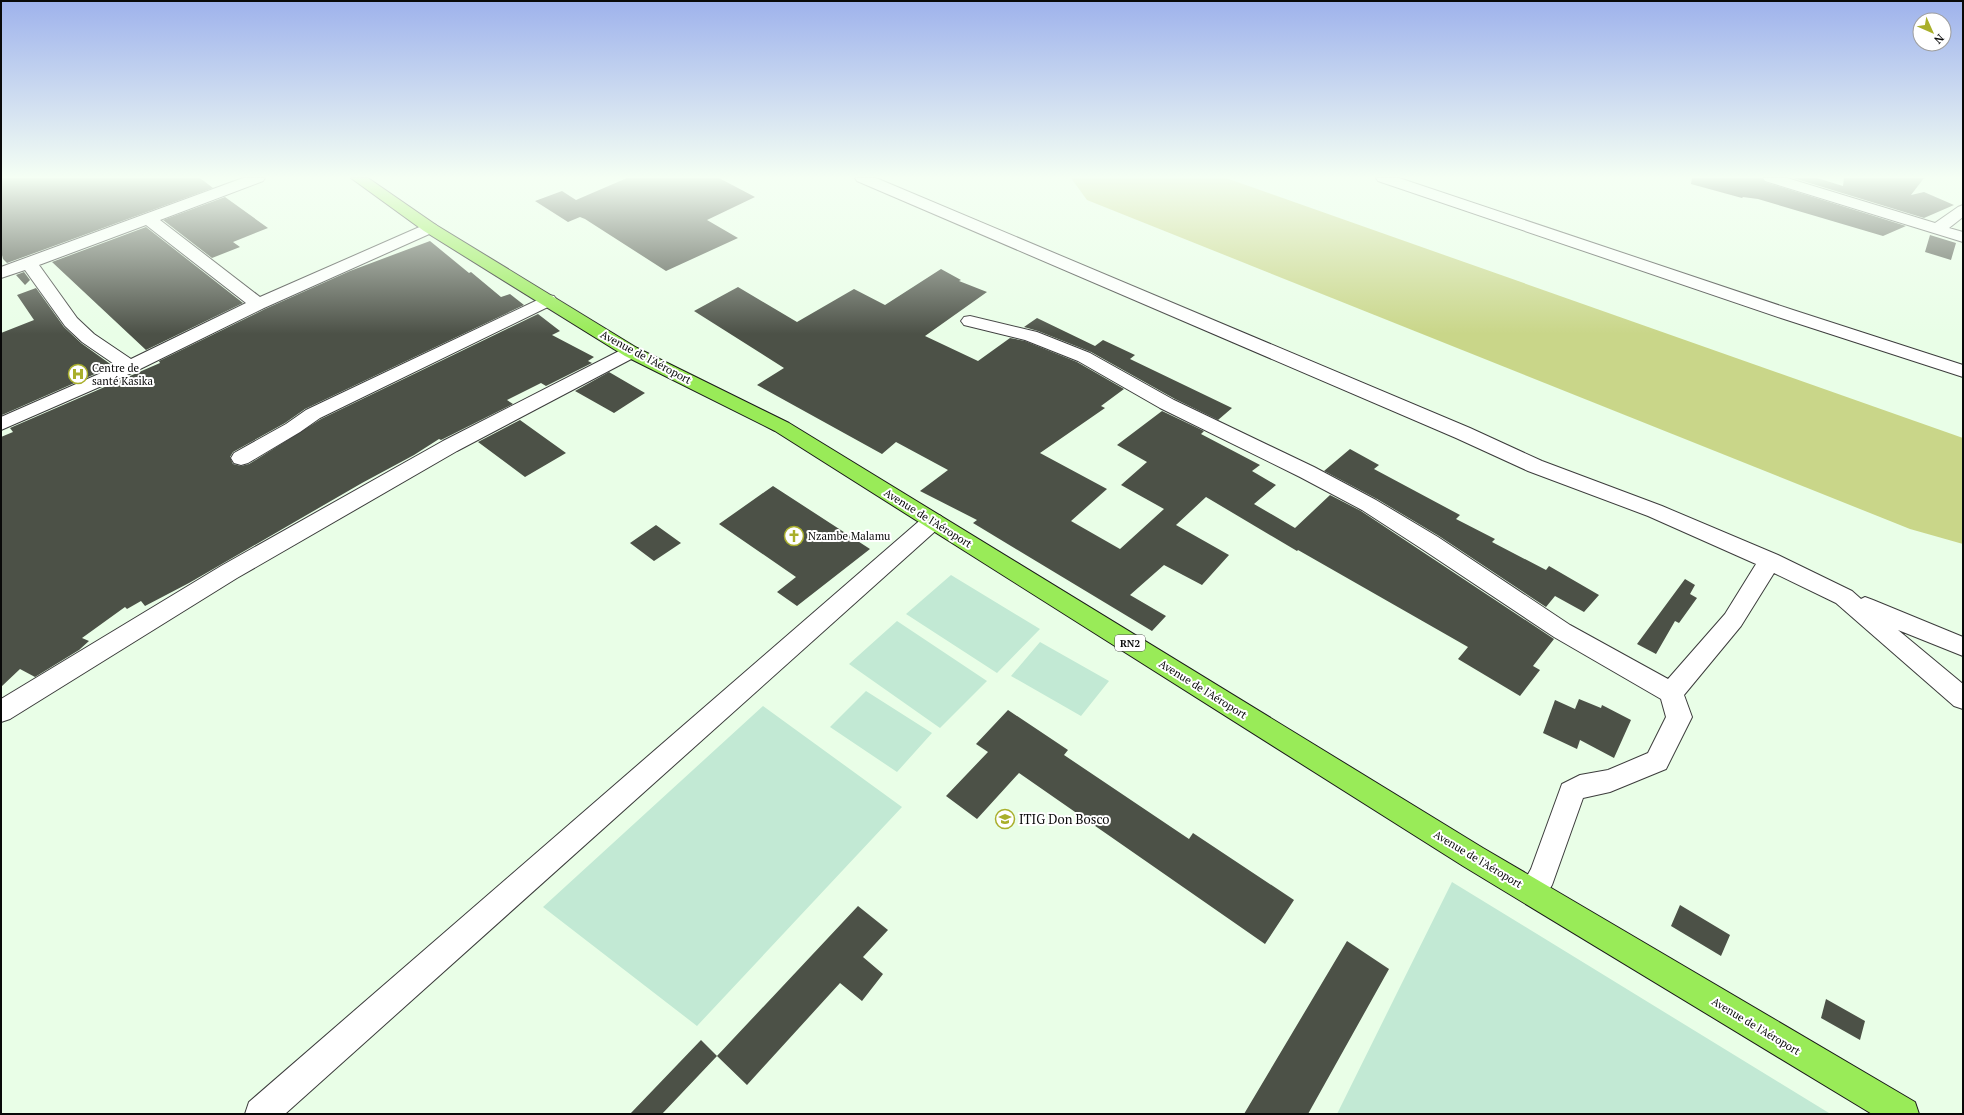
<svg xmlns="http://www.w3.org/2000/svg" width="1964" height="1115" viewBox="0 0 1964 1115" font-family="'PT Serif',serif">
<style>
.pitch{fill:#c2e9d4}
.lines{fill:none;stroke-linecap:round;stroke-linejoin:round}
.runway{fill:#c9d689;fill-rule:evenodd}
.building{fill:#4c5147}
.minor-casing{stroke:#3c3c3c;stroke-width:2}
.highway-casing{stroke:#1a1a1a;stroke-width:2}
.minor{fill:#fff;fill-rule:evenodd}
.highway{fill:#99eb58;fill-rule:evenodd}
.labels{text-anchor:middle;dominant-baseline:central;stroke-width:4;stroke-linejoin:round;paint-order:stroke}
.shield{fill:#fff;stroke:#535353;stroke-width:1}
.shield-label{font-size:10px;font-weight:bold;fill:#090909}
.street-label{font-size:11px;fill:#090909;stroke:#fff}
.poi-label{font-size:11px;fill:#090909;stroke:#fff;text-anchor:start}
.near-poi-label{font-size:13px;fill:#090909;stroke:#fff;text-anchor:start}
</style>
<rect width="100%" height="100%" fill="#e9fee7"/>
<path class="pitch" d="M951,575L1040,629L997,673L906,614Z
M897,621L987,681L940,728L849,664Z
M1040,642L1109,681L1081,716L1011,676Z
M866,691L932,733L897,772L830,727Z
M763,706L902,807L697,1026L543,907Z
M1452,882L1829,1113V1114H1337Z"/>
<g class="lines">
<path class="runway" d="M1071,178H1226L1963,438V544L1910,529L1087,200Z"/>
</g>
<path class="building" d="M1,178H200L213,188L7,263L3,259L1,251Z
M627,178H719L755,197L707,220L738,238L666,271L585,219L580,217L568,222L535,201L562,191L576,200Z
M1692,178H1762L1765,182L1906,226L1883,236L1758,199L1743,197L1742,198L1691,184Z
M1793,178H1817L1843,186L1844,178H1924L1911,195L1924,192L1954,205L1924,218Z
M225,197L268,228L233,242L240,247L212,258L163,220Z
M146,227L243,303L146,350L52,262Z
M1930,235L1956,243L1951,260L1925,252Z
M430,241L469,273L471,272L501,297L510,294L524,305L305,409L285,423L233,452L230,457L233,464L241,466L249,464L321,419L538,314L560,331L552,335L594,357L588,361L592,363L546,386L541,383L507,400L513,404L441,440L439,439L414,455L362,483L189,583L145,606L141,601L127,609L125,607L82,638L89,641L79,650L35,677L20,669L1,687V437L13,432L10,428L160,363L159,361L265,309L350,271Z
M941,269L961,280L959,281L987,292L925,336L978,361L1010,338L1025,341L1077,362L1124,389L1101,406L1105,408L1040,453L1107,489L1071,521L1120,549L1164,509L1121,485L1147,462L1117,445L1162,411L1204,431L1201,434L1260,465L1252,471L1276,485L1254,504L1295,528L1330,495L1361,511L1554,639L1533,666L1540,670L1520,696L1458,659L1468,647L1298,550L1297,551L1206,497L1176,525L1229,555L1202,585L1164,565L1130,595L1166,616L1152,631L973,523L977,520L920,491L948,470L896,442L882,454L757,385L784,368L694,311L738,287L797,322L854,289L885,305Z
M24,272L30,280L25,285L16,275Z
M36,288L64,327L81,343L113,366L2,415L1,333L34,320L17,295Z
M1037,318L1095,346L1103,340L1135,355L1130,359L1232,408L1218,420L1175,399L1091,352L1038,331L1024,327Z
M609,372L645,393L614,413L575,391Z
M520,420L566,453L525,477L478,442Z
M1350,449L1379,465L1374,469L1460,515L1456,519L1495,539L1492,542L1546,570L1549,566L1599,595L1584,612L1555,596L1546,607L1439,536L1377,499L1324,471Z
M773,486L870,549L797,606L777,592L796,577L719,524Z
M656,525L681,543L654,561L630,543Z
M1685,579L1695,585L1690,594L1697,598L1679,623L1675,621L1656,654L1637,644Z
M1579,699L1601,708L1602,705L1631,720L1614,758L1580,740L1577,749L1543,733L1555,700L1575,709Z
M1008,710L1068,750L1064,755L1189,839L1193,833L1294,900L1265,944L1019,773L977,819L946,796L988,752L976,744Z
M1680,905L1730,935L1721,956L1671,926Z
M858,906L888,930L863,957L883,974L862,1001L840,983L747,1085L717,1056Z
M1347,941L1389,969L1308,1114H1244Z
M1826,999L1865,1021L1860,1040L1821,1018Z
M701,1040L717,1056L662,1114H630Z"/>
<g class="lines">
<g class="minor-casing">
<path id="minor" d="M243,178H265L263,181L160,220L260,297L424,225L430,223L436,225L438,228L436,231L264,308L136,371L1,430V417L117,366L82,342L65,326L25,270L1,278V267ZM146,225L246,303L131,359L94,334L77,318L39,265Z
M855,178H876L1470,428L1542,461L1662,506L1778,555L1852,591L1861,599L1865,597L1873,600L1963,637V656L1898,630L1963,684V709L1954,706L1836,603L1774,573L1741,626L1684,695L1692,717L1666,769L1610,792L1583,798L1552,885L1542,901L1532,905L1522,901L1518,892L1531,869L1562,784L1580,775L1608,770L1648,753L1666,717L1661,699L1554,637L1422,549L1362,510L1300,477L1160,408L1078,361L1025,340L964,325L961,321L964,317L970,316L1037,332L1090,353L1174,400L1314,467L1376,500L1438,537L1570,625L1668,679L1725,614L1756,564L1648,516L1528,471L1456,438L857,181Z
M1376,178H1399L1793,310L1963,365V377L1781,318L1378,181Z
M1763,178H1787L1935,223L1958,207L1963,205V217L1949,228L1963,232V242L1765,181Z
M548,295L554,296L557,300L554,304L320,418L300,432L248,463L241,465L234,463L231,458L234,453L286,424L306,410Z
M631,347L637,348L640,352L637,356L457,451L237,578L10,719L1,722V699L221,566L443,441L625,348Z
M933,513L941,516L944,521L941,526L285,1114H245L249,1102L925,516Z"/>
</g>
<g class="highway-casing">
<path id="highway" d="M351,178H368L436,225L637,348L789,423L1483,848L1915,1102L1919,1114H1872L1463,866L775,431L625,356L424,231Z"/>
</g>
<use href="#minor" class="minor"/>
<use href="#highway" class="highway"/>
</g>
<linearGradient id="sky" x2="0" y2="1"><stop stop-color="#9eb2ec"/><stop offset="0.53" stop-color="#f5fff4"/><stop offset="1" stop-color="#f5fff4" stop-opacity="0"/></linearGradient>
<rect width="1964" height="334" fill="url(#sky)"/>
<defs>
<g id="hospital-ring" transform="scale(1)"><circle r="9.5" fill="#fff" stroke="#a9af2b" stroke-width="1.5"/><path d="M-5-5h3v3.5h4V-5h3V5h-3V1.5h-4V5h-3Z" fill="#a9af2b"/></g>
<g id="church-ring" transform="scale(1)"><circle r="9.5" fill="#fff" stroke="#a9af2b" stroke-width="1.5"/><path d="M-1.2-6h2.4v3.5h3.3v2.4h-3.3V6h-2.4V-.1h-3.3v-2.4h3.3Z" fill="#a9af2b"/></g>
<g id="university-ring" transform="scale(1)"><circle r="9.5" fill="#fff" stroke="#a9af2b" stroke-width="1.5"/><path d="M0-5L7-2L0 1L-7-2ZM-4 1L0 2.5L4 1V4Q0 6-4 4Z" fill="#a9af2b"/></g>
</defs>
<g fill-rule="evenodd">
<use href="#hospital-ring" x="78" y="374"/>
<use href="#church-ring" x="794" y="536"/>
<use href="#university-ring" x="1005" y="819"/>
</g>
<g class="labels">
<rect class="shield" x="1115" y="635" width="30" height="16" rx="3"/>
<g class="shield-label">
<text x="1130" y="643">RN2</text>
</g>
<g class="street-label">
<text transform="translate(646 357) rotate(28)">Avenue de l'Aéroport</text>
<text transform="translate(928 518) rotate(32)">Avenue de l'Aéroport</text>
<text transform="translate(1203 689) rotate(32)">Avenue de l'Aéroport</text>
<text transform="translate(1478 859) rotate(31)">Avenue de l'Aéroport</text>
<text transform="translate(1756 1026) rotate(31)">Avenue de l'Aéroport</text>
</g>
<g class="poi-label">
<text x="92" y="368">Centre de<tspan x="92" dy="13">santé Kasika</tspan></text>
<text x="808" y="536">Nzambe Malamu</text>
</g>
<g class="near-poi-label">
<text x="1019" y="819">ITIG Don Bosco</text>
</g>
</g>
<rect width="1964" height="1115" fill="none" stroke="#090909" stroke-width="4"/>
<g transform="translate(1932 32) rotate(135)"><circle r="19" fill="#ffffff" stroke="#9d9d9d"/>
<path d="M0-3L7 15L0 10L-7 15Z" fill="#a9af2b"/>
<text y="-6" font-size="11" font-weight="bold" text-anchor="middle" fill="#090909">N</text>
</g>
</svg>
